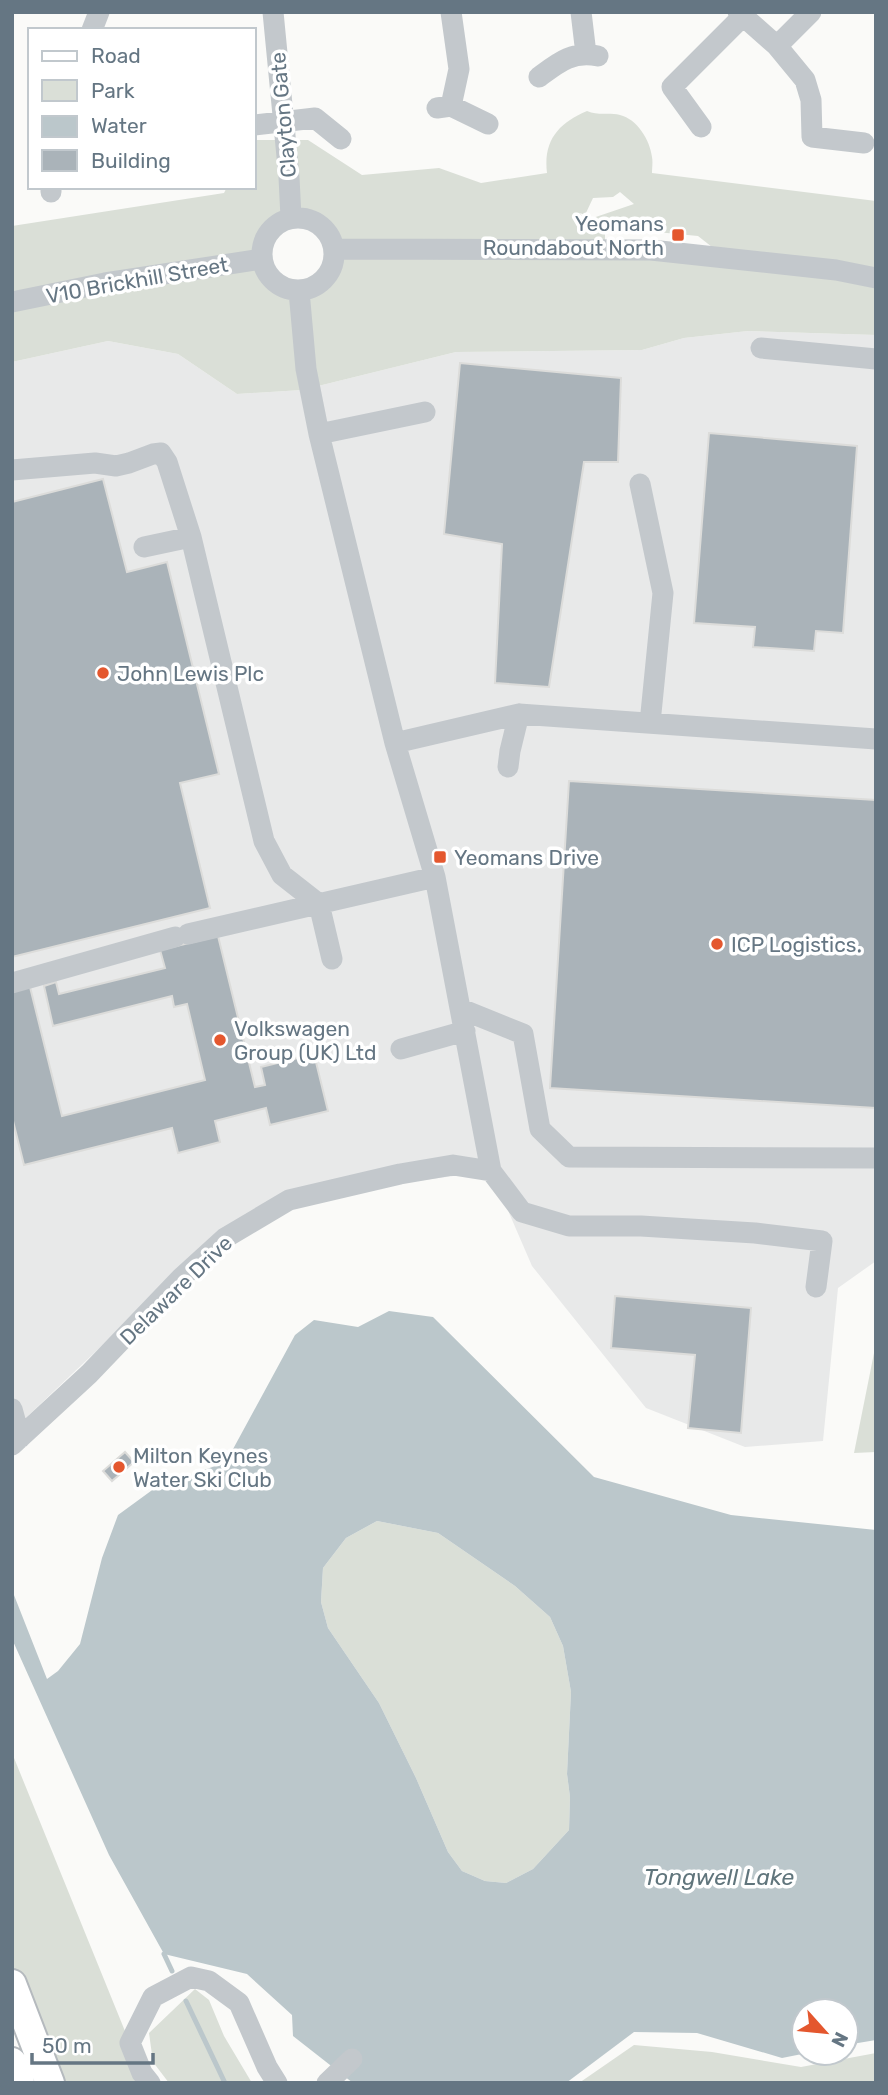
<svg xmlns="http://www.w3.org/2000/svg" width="888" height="2095" viewBox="0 0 888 2095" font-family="Rubik,sans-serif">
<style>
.built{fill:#e8e9e9}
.green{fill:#dadfd7;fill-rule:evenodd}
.water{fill:#bbc7cb;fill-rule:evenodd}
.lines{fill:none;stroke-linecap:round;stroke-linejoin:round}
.stream{stroke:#bbc7cb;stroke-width:5}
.building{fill:#aab3b9;stroke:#dcdcda;stroke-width:2}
.major-casing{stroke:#b5babe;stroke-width:32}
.minor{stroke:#c3c8cc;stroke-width:21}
.major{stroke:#fff;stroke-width:28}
.poi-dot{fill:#e4572e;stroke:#fff;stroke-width:2.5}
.labels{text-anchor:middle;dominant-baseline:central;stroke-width:7;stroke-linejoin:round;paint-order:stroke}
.street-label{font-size:21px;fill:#657683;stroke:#fff}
.poi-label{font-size:21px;fill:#657683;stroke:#fff;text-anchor:start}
.water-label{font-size:23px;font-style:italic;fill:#60757c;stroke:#fff}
</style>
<rect width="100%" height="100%" fill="#fafaf8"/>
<path class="built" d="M748,331L876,335V1261L838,1288L823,1441L745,1447L646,1408L532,1266L491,1171L290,1198L131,1318L12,1431V362L108,341L178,354L237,394L302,390L456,352L642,350L684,338Z"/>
<path class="green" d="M587,111C598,116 609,112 620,115C637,119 650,140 652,157C653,162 652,168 652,173L876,201V335L748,331L684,338L642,350L456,352L302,390L237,394L178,354L108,341L12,362V226L224,193L227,187H254V140H308L362,175L439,168L481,183L547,173C543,140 559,123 587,111ZM620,192L634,204L584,221L580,213L585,215L593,198L613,197ZM291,218C316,218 339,232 334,261C332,269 326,278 320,283C277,315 232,241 291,218ZM605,227L698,236L726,258L605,249Z
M876,1343V1452L854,1453Z
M377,1521L438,1533L515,1586L550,1617L563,1646L571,1692L567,1774L570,1797L569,1830L533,1869L506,1883L485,1881L462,1871L448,1852L416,1778L379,1703L328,1628L321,1602L323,1568L346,1538Z
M12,1753L142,2073L146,2083H50L12,1984Z
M195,1989L209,2000L224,2036L252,2083H169L153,2062L149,2033Z
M634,2045L712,2052L801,2067L876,2053V2083H579Z"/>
<path class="water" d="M389,1311L433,1317L594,1477L731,1515L876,1530V2040L846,2045V2011H804V2053H807L782,2058L697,2033L634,2032L566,2083H353L293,2036L292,2015L247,1974L164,1954L109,1855L12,1639V1590L47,1679L58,1671L80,1644L102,1558L118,1515L155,1488L226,1462L295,1335L314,1320L358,1327ZM377,1521L438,1533L515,1586L550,1617L563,1646L571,1692L567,1774L570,1797L569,1830L533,1869L506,1883L485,1881L462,1871L448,1852L416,1778L379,1703L328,1628L321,1602L323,1568L346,1538Z"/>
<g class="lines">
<path class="stream" d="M164,1954L172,1971
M186,2001L225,2083"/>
</g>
<path class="building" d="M460,363L621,378L618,462H584L549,687L495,683L502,544L444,534Z
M709,433L857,446L843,633L816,631L814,651L753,647L755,627L694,623Z
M103,479L127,572L167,562L219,774L180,783L210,908L12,957V502Z
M569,781L876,800V1108L550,1088Z
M218,936L255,1087L265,1085L261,1067L314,1054L328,1111L270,1125L266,1108L215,1121L220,1142L178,1153L172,1128L24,1165L12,1117V991L30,987L62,1116L205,1080L187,1004L174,1007L172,996L53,1026L44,986L56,982L59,994L165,968L160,950Z
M615,1296L751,1308L741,1433L688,1428L695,1355L611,1348Z
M125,1452L134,1462L112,1481L103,1471Z"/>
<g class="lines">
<g class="major-casing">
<path id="major" d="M12,1984L50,2083
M12,2062L20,2083"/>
</g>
<path class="minor" d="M273,12L289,177L291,218
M581,12L586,54
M743,16L777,46L811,12
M92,30L99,12
M777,46L805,80L811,100L812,137L864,143
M539,77C559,62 572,51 598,56
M451,106L488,124
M437,108L451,106L459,69L451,12
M254,125L315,118L341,139
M701,127L672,87L743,16L738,12
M51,187V192
M262 254a36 36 0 1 1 72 0a36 36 0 1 1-72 0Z
M334,249L651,250L836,270L876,278
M299,291L306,369L319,434L395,743L435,877L491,1171L522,1212L569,1226H641L755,1233L822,1241L816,1287
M12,302L105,283L262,259
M761,348L876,359
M319,434L425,412
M12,470L95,463L116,466L129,463L153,454L161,453L167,462L191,537L264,841L282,875L319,904L332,959
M640,484L663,593L650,723
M144,547L191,537
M395,743L519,714L876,739
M508,767L510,751L519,714
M188,934L435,877
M12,983L175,937
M461,1009L523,1034L540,1129L569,1157L876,1158
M401,1049L465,1031
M12,1409L20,1438
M12,1445L89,1374L181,1278L225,1238L289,1200L400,1174L453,1165L491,1171
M150,2083L142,2073L130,2043L153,1997L191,1977L209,1981L239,2003L267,2067L277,2083
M327,2083L352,2059"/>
<use href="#major" class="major"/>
</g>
<g class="poi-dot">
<rect x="671" y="228" width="14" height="14" rx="3.5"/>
<circle cx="103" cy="673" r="7"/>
<rect x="433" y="850" width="14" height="14" rx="3.5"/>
<circle cx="717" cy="944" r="7"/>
<circle cx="220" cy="1040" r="7"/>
<circle cx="119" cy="1467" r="7"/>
</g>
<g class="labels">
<g class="street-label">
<text transform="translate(283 115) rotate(-95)">Clayton Gate</text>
<text transform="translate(137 280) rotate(-10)">V10 Brickhill Street</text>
<text transform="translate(176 1290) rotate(-44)">Delaware Drive</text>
</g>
<g class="poi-label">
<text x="664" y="223" text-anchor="end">Yeomans<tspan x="664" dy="24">Roundabout North</tspan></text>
<text x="117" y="673">John Lewis Plc</text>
<text x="454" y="857">Yeomans Drive</text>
<text x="731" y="944">ICP Logistics.</text>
<text x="234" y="1028">Volkswagen<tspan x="234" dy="24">Group (UK) Ltd</tspan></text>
<text x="133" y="1455">Milton Keynes<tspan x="133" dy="24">Water Ski Club</tspan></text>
</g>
<g class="water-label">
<text x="719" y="1877">Tongwell Lake</text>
</g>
</g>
<rect width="888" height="2095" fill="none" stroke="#657683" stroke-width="28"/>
<rect x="28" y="28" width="228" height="161" fill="#ffffff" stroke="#c1c8cd" stroke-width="2"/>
<rect x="42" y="51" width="35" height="10" fill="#ffffff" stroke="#c1c8cd" stroke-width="2"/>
<text x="91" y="63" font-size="21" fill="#657683">Road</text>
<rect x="42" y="80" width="35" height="21" fill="#dadfd7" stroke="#c1c8cd" stroke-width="2"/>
<text x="91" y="98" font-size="21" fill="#657683">Park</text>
<rect x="42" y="116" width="35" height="21" fill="#bbc7cb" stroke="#c1c8cd" stroke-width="2"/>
<text x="91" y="133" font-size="21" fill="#657683">Water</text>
<rect x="42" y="150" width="35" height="21" fill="#aab3b9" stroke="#c1c8cd" stroke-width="2"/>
<text x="91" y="168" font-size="21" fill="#657683">Building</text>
<g transform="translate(825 2032) rotate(117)"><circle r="33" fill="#ffffff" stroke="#c1c8cd" stroke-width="2"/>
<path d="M0-5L12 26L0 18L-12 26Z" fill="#e4572e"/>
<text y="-10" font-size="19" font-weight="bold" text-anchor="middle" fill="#657683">N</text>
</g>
<path d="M32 2053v10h121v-10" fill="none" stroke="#657683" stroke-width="3.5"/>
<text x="42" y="2053" font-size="21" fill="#657683" stroke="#ffffff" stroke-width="5" paint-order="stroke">50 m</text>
</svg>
